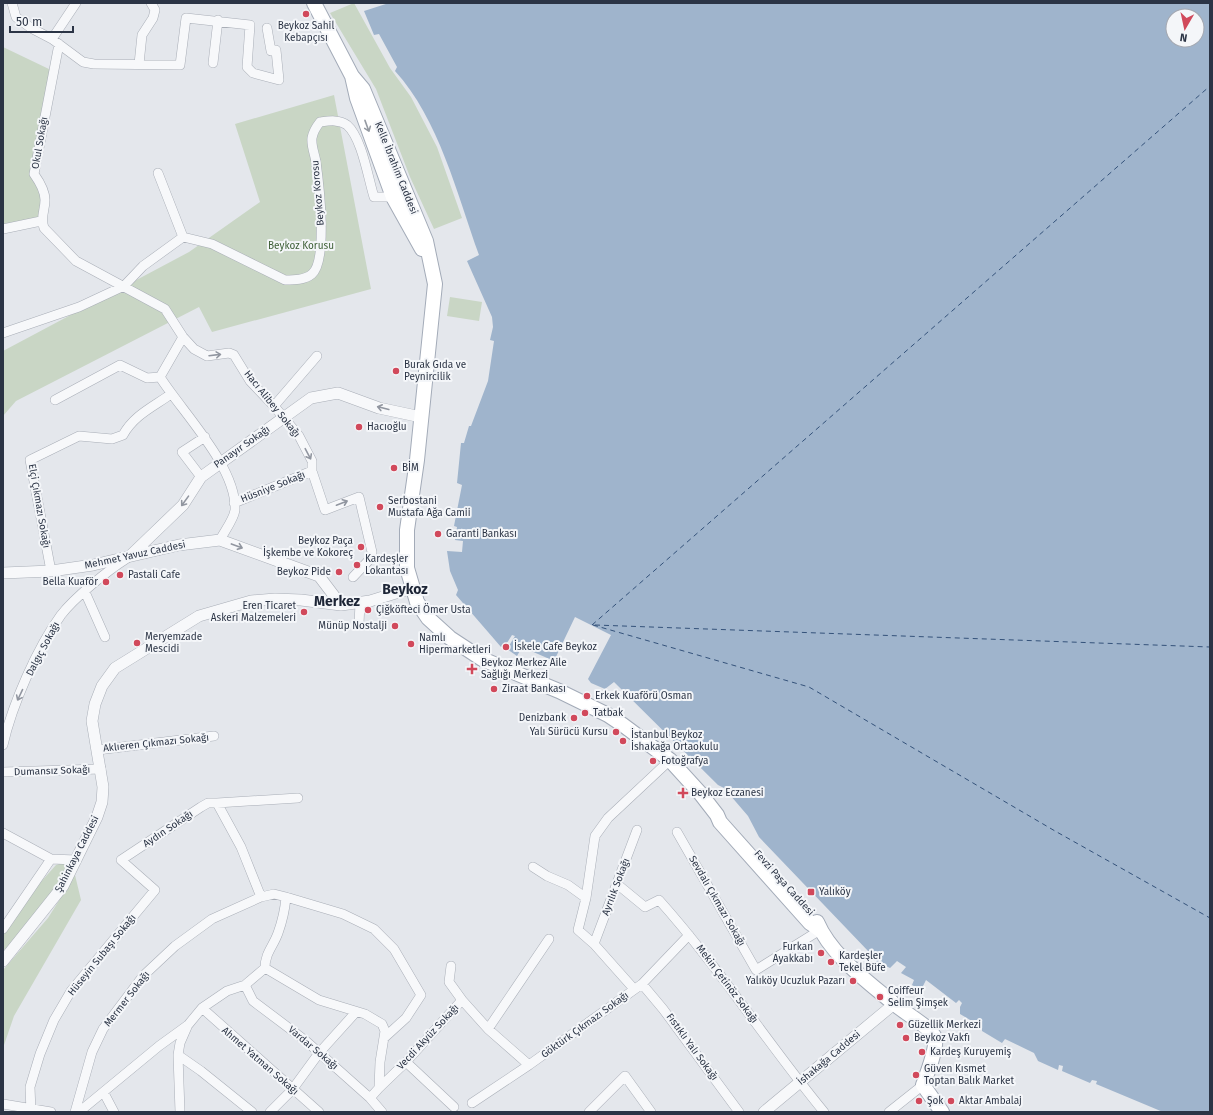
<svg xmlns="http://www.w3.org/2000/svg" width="1213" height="1115" viewBox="0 0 1213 1115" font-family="'Fira Sans',sans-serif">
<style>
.green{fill:#c9d6c5}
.water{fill:#9fb4cc;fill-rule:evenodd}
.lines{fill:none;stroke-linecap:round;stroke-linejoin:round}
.ferry{stroke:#34527a;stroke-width:1;stroke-dasharray:5 4;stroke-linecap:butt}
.minor-casing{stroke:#a9aeb7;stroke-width:10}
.tertiary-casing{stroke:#a9aeb7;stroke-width:12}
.primary-casing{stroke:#a3abb8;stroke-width:16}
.minor{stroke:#f7f8fa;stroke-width:9}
.tertiary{stroke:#f7f8fa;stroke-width:11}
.primary{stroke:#fff;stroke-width:14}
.oneway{stroke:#959aa2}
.oneway2{stroke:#9196a0}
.poi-dot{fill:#d1495b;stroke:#f4f6f9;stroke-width:1.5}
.labels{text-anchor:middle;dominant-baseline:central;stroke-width:4;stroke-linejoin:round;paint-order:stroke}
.poi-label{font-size:10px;fill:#2b3445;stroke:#f4f6f9;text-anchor:start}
.street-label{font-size:10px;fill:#2b3445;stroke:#f4f6f9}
.park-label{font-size:10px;fill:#3f6138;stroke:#f4f6f9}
.district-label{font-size:14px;font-weight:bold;fill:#1d2536;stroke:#f4f6f9}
</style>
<rect width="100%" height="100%" fill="#e4e7ec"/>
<path class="green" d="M354,3L390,68L411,97L437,147L462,218L434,229L410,177L376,89L330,13Z
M3,47L51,70L33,175L44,199L39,220L3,228Z
M334,95L371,289L212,332L199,307L16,401L3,416V351L189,252L260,202L235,124Z
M450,297L482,302L479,321L447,316Z
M68,861C59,890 25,931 3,951V935L30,894L56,865Z
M75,875L81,900L14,1016L3,1048V970L48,918Z"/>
<path class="water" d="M389,3H1210V1112H1163L1096,1084L1097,1081L1092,1080L1090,1083L1062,1071L1063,1066L1059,1065L1058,1070L1038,1061L1034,1053L1005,1039L1002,1043L982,1031V1027L960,1014V1007L962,1003L959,1000L956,1003L926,980L921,990L912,985L914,980L901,973L906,967L897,961L890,968L873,960L877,954L869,952L759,837L748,816L724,788L718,785L614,682L605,689L591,683L588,679L611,635L575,617L554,661L522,647L517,656L507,649L515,636L512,635L505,646L501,647L456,595L458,590L450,571L447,551L462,552L463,541L455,540L457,527L454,526L462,485L457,483L461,443H464L469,426H471L488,381L494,341L490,340L493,327L492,317L467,261L479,255C457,194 439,119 395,71L397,67L379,34L374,35L364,11ZM1173,16H1197V40H1173Z"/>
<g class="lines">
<path class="ferry" d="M592,625L1210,86
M593,625L809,687L1055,831L1210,918
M595,625L1210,647"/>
<g class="minor-casing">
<path id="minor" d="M12,3L16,17L31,28L52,39L83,62L94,64L180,65L186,18L250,25L247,67L253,73L279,80L276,50L271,51L267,28
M52,39L76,3
M59,44L34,174C39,181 45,191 45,200C45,211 40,217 44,228L76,261L165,309L183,337L194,349L207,356L229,353L234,355L250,381L274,406L299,436L312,461V471L325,510L359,497L372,552L370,559L353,577
M213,63L218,20
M139,64L142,35L153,18L155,10L151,3
M158,173L183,237
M3,229L41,221
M183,237L212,244L285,280C294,280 305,280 312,274C328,260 319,184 316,162C315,155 311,146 312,138C313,132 316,127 320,122C328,121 339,119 347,125C362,138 368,178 374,197H393
M3,333L79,307L124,286L143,266L183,237
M183,337L160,377C182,412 237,467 235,510C234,519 224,532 220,540
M55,400L120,365L147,378L160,377
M274,406L317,356
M201,477L182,452L205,437
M234,503L312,471
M51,571L30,460L79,436L112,439L123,435C134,415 153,407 171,394
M85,592L105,637
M359,624L360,603
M3,745C12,705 37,648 61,615C74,598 107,571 126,559
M97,750L214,736
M3,772L101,769
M217,803L298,798
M677,832L756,970L820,930
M3,833L51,859L76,860
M533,867L547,876L568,885L586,898
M617,884L645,907L659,900C719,967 767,1043 824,1112
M3,929L51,859
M594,944L637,830
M451,966L449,982L462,1000
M265,968C265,953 273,947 278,933C282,922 285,909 286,897
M642,984L663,1009L739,1112
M245,985L253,1001L306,1041L370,1098L382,1112
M634,989L594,944L578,930L586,898L595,836L608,818L670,760
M202,1008L319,1112
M488,1029L549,939
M178,1055L201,1071L252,1112
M406,1062L454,1107
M379,1088L406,1062L462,1000L488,1029L529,1065
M104,1093L114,1112
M472,1103L529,1065L642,984L689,935
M3,1104L51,1112
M31,1112L30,1087L40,1054L54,1020L71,991L155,890L121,860L201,807L208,803H217L241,847L261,897
M75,1112L92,1052L103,1029L143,976L175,946L212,919L261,897L274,894L286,897L343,914L374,929L394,949L421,995L406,1018L384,1038
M79,1112L159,1046L188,1025L202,1008L227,991L245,985L265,968L319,1000L365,1014L382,1024L385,1031L380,1062L379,1088L370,1098
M180,1112L178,1055L180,1043L187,1027
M270,1112L292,1090L319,1053L356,1012
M589,1112L625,1076L651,1112
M889,1112L923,1085"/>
</g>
<g class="tertiary-casing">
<path id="tertiary" d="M131,555L183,505L201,477L311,398L338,393L379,408L421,417
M3,573L51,571L93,565L179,545L220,540L319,576L341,605
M3,961L63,886L97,817L102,802L103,787L92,721L95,704L102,686L115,668L199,616L251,601L275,599L301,600L341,605L370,601L412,588
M764,1112L894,1004"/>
</g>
<g class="primary-casing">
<path id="primary" d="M314,3L352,76L357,98L393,197L422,249
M352,76L363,89L426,241L435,284L417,460L407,530V568L417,602L428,618L450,638L482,659L559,691L608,715L623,725L670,760L700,793L717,815L720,822L810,923L820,930
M817,922C831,955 866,980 893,1003C902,1011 932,1028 935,1038C937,1049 927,1074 923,1085L942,1112"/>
</g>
<use href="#minor" class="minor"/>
<use href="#tertiary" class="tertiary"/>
<use href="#primary" class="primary"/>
</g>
<defs><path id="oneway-shaft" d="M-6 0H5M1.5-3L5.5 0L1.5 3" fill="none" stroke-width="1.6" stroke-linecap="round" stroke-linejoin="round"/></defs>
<use class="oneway" href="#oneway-shaft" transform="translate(367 126) rotate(70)"/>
<g class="oneway2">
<use href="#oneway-shaft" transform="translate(215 355) rotate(-7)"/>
<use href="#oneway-shaft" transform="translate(383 408) rotate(-166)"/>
<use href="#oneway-shaft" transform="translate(308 454) rotate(62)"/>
<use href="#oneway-shaft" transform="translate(185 501) rotate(126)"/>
<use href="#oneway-shaft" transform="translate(342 503) rotate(-21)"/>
<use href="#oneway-shaft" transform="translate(237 546) rotate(20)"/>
<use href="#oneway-shaft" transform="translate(20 695) rotate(115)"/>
</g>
<g class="poi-dot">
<circle cx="306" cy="14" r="4"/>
<circle cx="396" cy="371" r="4"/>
<circle cx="359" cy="427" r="4"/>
<circle cx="394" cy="468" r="4"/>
<circle cx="380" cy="507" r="4"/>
<circle cx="438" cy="534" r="4"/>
<circle cx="361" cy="547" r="4"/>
<circle cx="357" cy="565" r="4"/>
<circle cx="339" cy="572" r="4"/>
<circle cx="120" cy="575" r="4"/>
<circle cx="106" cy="582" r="4"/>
<circle cx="368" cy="610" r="4"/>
<circle cx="304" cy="612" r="4"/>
<circle cx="395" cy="626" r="4"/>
<circle cx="137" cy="643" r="4"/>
<circle cx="411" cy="644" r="4"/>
<circle cx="506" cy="647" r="4"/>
<path d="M470 663h4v4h4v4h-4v4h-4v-4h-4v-4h4z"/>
<circle cx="494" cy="689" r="4"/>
<circle cx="587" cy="696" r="4"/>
<circle cx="585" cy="713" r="4"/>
<circle cx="574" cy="718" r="4"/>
<circle cx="616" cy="732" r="4"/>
<circle cx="623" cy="741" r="4"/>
<circle cx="653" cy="761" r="4"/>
<path d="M681 787h4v4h4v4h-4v4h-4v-4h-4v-4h4z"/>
<rect x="807" y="888" width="8" height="8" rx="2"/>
<circle cx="821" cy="953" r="4"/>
<circle cx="831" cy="962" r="4"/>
<circle cx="853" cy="981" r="4"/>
<circle cx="880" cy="997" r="4"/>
<circle cx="900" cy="1025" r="4"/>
<circle cx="906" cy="1038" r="4"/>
<circle cx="922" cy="1052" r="4"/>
<circle cx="916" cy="1075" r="4"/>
<circle cx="919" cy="1101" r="4"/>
<circle cx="951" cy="1101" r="4"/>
</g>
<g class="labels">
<g class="poi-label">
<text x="306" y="26" text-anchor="middle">Beykoz Sahil<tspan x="306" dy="12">Kebapçısı</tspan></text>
<text x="404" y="365">Burak Gıda ve<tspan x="404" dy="12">Peynircilik</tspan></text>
<text x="367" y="427">Hacıoğlu</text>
<text x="402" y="468">BİM</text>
<text x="388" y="501">Serbostani<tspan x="388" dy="12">Mustafa Ağa Camii</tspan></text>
<text x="446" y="534">Garanti Bankası</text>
<text x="353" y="541" text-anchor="end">Beykoz Paça<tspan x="353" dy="12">İşkembe ve Kokoreç</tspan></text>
<text x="365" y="559">Kardeşler<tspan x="365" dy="12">Lokantası</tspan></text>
<text x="331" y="572" text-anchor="end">Beykoz Pide</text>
<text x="128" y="575">Pastali Cafe</text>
<text x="98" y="582" text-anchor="end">Bella Kuaför</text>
<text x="296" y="606" text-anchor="end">Eren Ticaret<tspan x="296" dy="12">Askeri Malzemeleri</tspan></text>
<text x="376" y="610">Çiğköfteci Ömer Usta</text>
<text x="387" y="626" text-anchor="end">Münüp Nostalji</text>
<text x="145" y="637">Meryemzade<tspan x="145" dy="12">Mescidi</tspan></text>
<text x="419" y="638">Namlı<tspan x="419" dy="12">Hipermarketleri</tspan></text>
<text x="514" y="647">İskele Cafe Beykoz</text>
<text x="481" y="663">Beykoz Merkez Aile<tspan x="481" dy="12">Sağlığı Merkezi</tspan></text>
<text x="502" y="689">Ziraat Bankası</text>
<text x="595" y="696">Erkek Kuaförü Osman</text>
<text x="593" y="713">Tatbak</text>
<text x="566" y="718" text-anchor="end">Denizbank</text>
<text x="608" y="732" text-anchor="end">Yalı Sürücü Kursu</text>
<text x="631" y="735">İstanbul Beykoz<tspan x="631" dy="12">İshakağa Ortaokulu</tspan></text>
<text x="661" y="761">Fotoğrafya</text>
<text x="691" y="793">Beykoz Eczanesi</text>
<text x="819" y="892">Yalıköy</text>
<text x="813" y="947" text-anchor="end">Furkan<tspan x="813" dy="12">Ayakkabı</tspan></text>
<text x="839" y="956">Kardeşler<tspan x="839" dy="12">Tekel Büfe</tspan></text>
<text x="845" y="981" text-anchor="end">Yalıköy Ucuzluk Pazarı</text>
<text x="888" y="991">Coiffeur<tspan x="888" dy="12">Selim Şimşek</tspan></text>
<text x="908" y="1025">Güzellik Merkezi</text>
<text x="914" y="1038">Beykoz Vakfı</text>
<text x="930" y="1052">Kardeş Kuruyemiş</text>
<text x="924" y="1069">Güven Kısmet<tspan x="924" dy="12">Toptan Balık Market</tspan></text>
<text x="927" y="1101">Şok</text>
<text x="959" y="1101">Aktar Ambalaj</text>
</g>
<g class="street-label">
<text transform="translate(40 143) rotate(-80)">Okul Sokağı</text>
<text transform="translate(396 168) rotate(68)">Kelle İbrahim Caddesi</text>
<text transform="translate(318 193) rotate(-95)">Beykoz Korosu</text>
<text transform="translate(272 404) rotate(51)">Hacı Alibey Sokağı</text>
<text transform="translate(242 447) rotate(-35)">Panayır Sokağı</text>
<text transform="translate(273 487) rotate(-22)">Hüsniye Sokağı</text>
<text transform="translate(39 506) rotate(80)">Elçi Çıkmazı Sokağı</text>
<text transform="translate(135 555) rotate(-12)">Mehmet Yavuz Caddesi</text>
<text transform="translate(43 649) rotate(-62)">Dalgıç Sokağı</text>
<text transform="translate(156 743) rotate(-6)">Aklıeren Çıkmazı Sokağı</text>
<text transform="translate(52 771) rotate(-2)">Dumansız Sokağı</text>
<text transform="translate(168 829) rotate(-34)">Aydın Sokağı</text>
<text transform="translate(77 854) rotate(-63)">Şahinkaya Caddesi</text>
<text transform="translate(784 883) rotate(48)">Fevzi Paşa Caddesi</text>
<text transform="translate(616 887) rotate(-69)">Ayrılık Sokağı</text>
<text transform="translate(717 901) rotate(60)">Sevdalı Çıkmazı Sokağı</text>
<text transform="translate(102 955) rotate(-51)">Hüseyin Subaşı Sokağı</text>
<text transform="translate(727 984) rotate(53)">Mekin Çetinöz Sokağı</text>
<text transform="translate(127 999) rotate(-52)">Mermer Sokağı</text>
<text transform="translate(585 1025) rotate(-36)">Göktürk Çıkmazı Sokağı</text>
<text transform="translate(428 1037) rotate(-47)">Vecdi Akyüz Sokağı</text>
<text transform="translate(692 1047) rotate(54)">Fıstıklı Yalı Sokağı</text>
<text transform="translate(313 1048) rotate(40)">Vardar Sokağı</text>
<text transform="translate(829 1058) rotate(-40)">İshakağa Caddesi</text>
<text transform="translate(260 1061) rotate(41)">Ahmet Yatman Sokağı</text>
</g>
<g class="park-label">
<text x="301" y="246">Beykoz Korusu</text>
</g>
<g class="district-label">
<text x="405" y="589">Beykoz</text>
<text x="337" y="601">Merkez</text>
</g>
</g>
<rect width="1213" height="1115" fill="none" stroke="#2b3445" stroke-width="8"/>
<g transform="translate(1185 28) rotate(189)"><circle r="19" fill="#f4f6f9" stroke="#a4a8b1"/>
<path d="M0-3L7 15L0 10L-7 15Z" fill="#d1495b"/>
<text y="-6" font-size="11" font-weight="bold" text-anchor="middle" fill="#2b3445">N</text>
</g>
<path d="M10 26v6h63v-6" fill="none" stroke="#2b3445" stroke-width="2"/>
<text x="16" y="26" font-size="12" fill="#2b3445" stroke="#f4f6f9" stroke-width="3" paint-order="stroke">50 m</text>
</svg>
